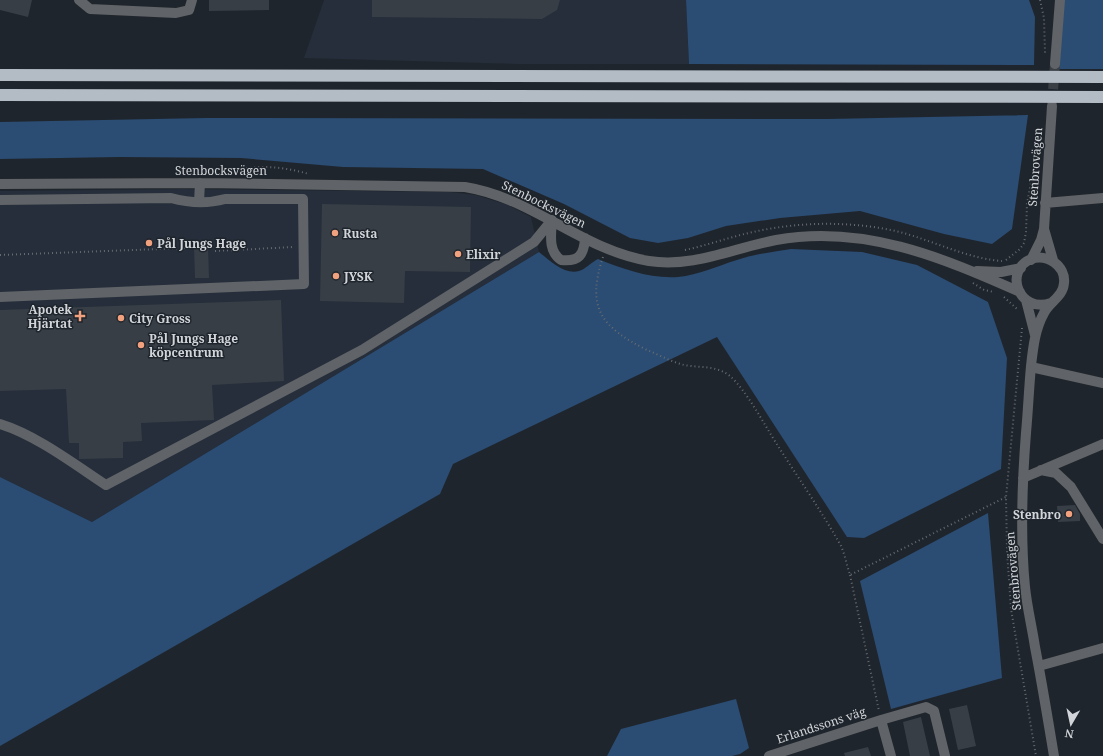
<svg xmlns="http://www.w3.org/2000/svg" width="1103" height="756" viewBox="0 0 1103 756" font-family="'Noto Serif',serif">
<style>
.built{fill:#252e3a}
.green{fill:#2b4c73}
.building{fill:#383e46}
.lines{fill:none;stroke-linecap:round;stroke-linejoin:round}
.minor-tunnel{stroke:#3a3f46;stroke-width:10;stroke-dasharray:10 5;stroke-linecap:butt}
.path{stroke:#666b71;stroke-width:2;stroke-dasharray:1 3;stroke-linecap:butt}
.minor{stroke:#606367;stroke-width:10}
.highway{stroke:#b3bbc4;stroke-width:12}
.poi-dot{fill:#f2a17e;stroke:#1f252c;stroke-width:1.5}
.labels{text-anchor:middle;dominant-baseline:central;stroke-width:3;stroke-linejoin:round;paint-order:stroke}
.street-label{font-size:12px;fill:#d1d5da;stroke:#1f252c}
.poi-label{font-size:12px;font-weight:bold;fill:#d1d5da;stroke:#1f252c;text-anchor:start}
</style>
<rect width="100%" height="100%" fill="#1f252c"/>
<path class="built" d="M324,0H686L689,64H519L304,58Z
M183,189L450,192L476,195L508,205L531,217L539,252L92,522L0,477V191Z"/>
<path class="green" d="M686,0H1029L1035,17L1034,65L689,64Z
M1061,0H1103V69H1054Z
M1028,115L1012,229L992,244L944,234L860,211L780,218L726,226L688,238L658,243L630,238L564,204L483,169L343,167L241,158L120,157L0,159V122L206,118L827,119Z
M791,249L862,252L917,265L988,302L1007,358L1001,469L864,538L847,537L717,337L453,464L440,494L0,746V477L92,522L539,252C549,260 564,275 579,271C584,270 592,262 598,259C623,269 651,279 678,277C699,275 717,266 737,260C754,254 773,252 791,249Z
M988,513L1002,678L891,709L860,581Z
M736,699L749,748L740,754L732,756H607L621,729Z"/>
<path class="building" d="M0,0H32L28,17L0,10Z
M209,0H269V10L209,11Z
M372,0H560L557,10L542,19L372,17Z
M322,204L471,207L470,272L405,271L404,303L320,301Z
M208,246L209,278H195L194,247Z
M281,300L284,381L212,385L214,420L141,423L142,441L123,442V458L79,459V443H69L66,389L0,391V310Z
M1075,505L1080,514V521L1058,522L1057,506Z
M967,705L976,746L958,750L949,709Z
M921,717L930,756H910L903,722Z
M868,747L871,756H845L844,753Z"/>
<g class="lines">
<path class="minor-tunnel" d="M1052,104L1055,64"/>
<path class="path" d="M1040,0L1044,18L1045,53
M231,173C255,163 284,167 309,174
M685,250C708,245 730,237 753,232C798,222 846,221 891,230C929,238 963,258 1002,261
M215,251L294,247
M0,255L187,248
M603,257C586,308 601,327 647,350C659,355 672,362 684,365C700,368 716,365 730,376C747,391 765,426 778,446C799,479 822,512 841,546C845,555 847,566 850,575L1006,497
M1006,260L1020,249L1024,243L1026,232L1027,204L1039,139
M973,283L984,290L994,292
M1004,297L1017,309
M1022,328L1006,497L1007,551L1011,609L1036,756
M850,575L879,711"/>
<path class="minor" d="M79,0L90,9L176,13L189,10L192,0
M1055,64L1060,0
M0,184L200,183L465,187C533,198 582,250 649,261C693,268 733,248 776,240C863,224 941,257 1020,292
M0,200L171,198C189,203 207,204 225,199H303L304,284L0,297
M199,202L200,183
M1045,203L1103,198
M552,220C551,235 548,251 561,260C579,262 584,255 585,238
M1044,229L1053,260
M1031,260L1041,240L1044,229L1052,106
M977,271L1001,272L1021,268
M1026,300L1035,335
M1051,303C1019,314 1003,271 1031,259C1047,253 1066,266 1064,283C1063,297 1050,301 1044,313C1035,329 1033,348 1031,366C1029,388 1028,411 1026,433C1022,484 1020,536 1025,587C1027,607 1032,627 1035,647C1042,683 1048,720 1054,756
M1031,367L1103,383
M0,424C36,435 74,464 106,485L362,350L534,242L552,220
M1041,470L1056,473L1071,487L1103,539
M1023,478L1103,444
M1039,666L1103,648
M881,720L926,707L934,711L945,756
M769,756L881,720L891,756"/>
<path class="highway" d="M0,75L1103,77
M0,95L1103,97"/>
</g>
<g class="poi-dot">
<circle cx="335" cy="233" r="4"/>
<circle cx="149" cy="243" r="4"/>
<circle cx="458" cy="254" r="4"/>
<circle cx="336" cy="276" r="4"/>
<path d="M78 310h4v4h4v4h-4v4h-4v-4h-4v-4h4z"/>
<circle cx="121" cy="318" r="4"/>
<circle cx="141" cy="345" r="4"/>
<circle cx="1069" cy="514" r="4"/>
</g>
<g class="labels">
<g class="street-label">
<text transform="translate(1035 167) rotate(-86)">Stenbrovägen</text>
<text x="221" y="170">Stenbocksvägen</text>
<text transform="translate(544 204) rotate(26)">Stenbocksvägen</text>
<text transform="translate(1013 571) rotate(-95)">Stenbrovägen</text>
<text transform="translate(821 725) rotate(-18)">Erlandssons väg</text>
</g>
<g class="poi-label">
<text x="343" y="233">Rusta</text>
<text x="157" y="243">Pål Jungs Hage</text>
<text x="466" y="254">Elixir</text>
<text x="344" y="276">JYSK</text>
<text x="72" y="309" text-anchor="end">Apotek<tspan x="72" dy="14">Hjärtat</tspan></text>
<text x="129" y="318">City Gross</text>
<text x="149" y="338">Pål Jungs Hage<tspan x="149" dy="14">köpcentrum</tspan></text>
<text x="1061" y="514" text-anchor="end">Stenbro</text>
</g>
</g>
<g transform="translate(1071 724) rotate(189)" stroke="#1f252c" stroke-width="3" paint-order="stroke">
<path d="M0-3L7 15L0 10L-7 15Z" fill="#d1d5da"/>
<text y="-6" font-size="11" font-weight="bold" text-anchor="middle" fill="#d1d5da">N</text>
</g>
</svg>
